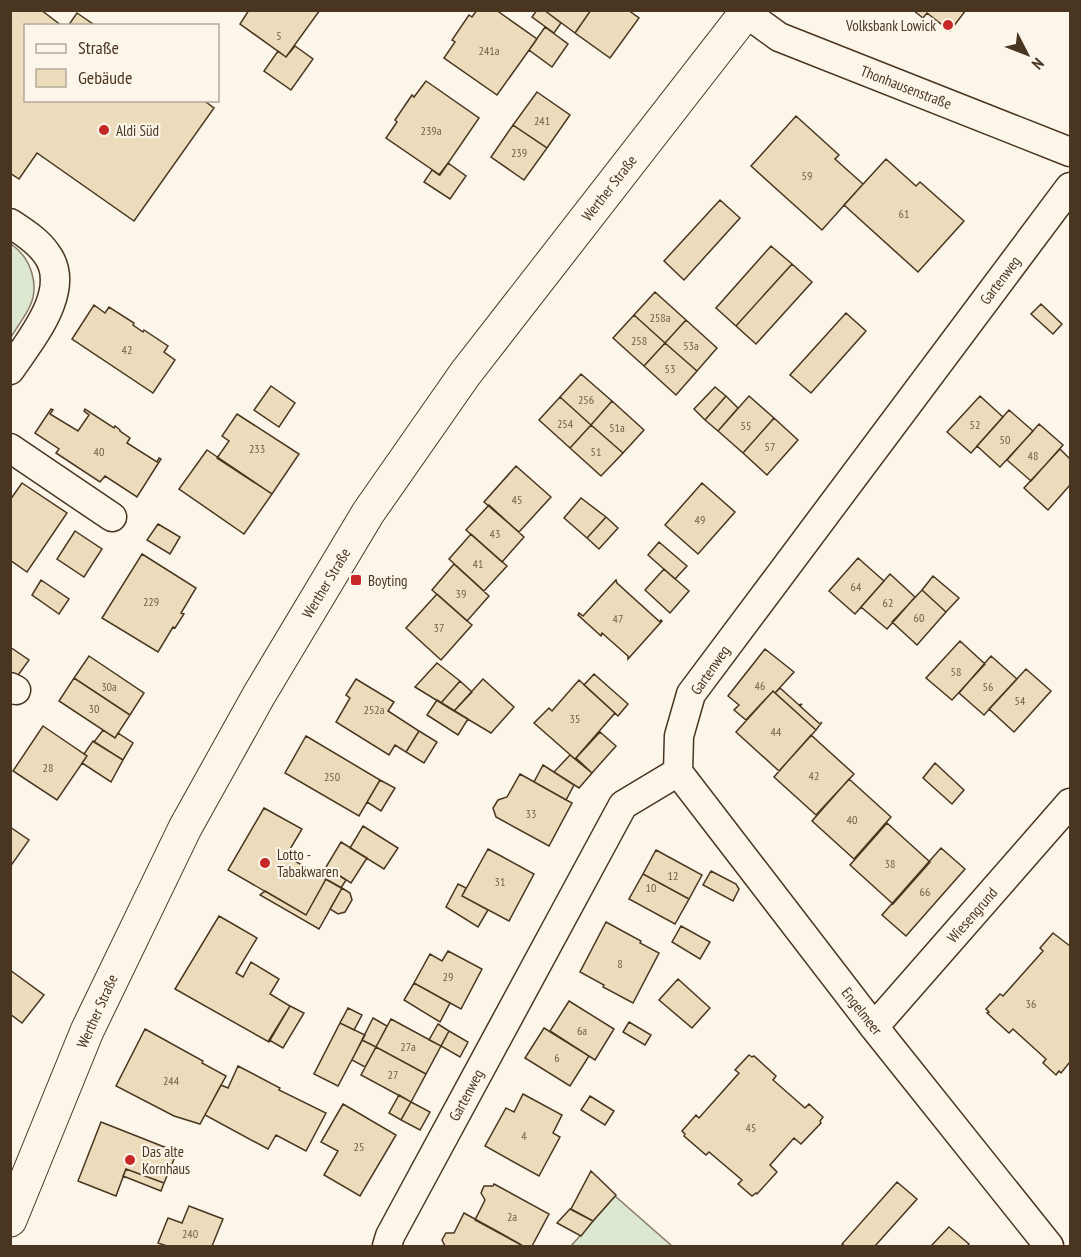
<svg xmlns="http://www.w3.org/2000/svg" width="1081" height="1257" viewBox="0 0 1081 1257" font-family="'PT Sans Narrow',sans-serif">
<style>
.green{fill:#dce7d0;stroke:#887966;stroke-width:1.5}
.building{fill:#ecdcbc;stroke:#4a3520;stroke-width:1.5}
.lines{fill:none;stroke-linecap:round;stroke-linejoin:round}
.minor-casing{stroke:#4a3520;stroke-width:31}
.secondary-casing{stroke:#4a3520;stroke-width:35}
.minor{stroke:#fbf6e9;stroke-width:28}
.secondary{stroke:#fbf6e9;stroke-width:33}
.poi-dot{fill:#c62828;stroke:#fbf6e9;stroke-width:2}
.labels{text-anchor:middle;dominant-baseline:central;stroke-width:4.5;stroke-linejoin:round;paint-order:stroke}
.number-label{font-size:12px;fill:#725f47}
.poi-label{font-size:15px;fill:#4a3520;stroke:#fbf6e9;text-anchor:start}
.street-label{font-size:15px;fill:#4a3520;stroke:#fbf6e9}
</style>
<rect width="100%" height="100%" fill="#fbf6e9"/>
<path class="green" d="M11,244C30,257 41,285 29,308C24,318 17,327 11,337Z
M615,1196L672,1246H571Z"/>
<path class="building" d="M10,10H41L62,26H26V100H203L214,108L134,221L37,153L19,179L10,173Z
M249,10H320L286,57L240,24Z
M477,10H496L537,39L497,95L444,58L455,42L452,40L469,15L472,17Z
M537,10H544L561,23L554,33L532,17Z
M544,10H591L575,33Z
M591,10H628L639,18L610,58L575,33Z
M913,10H966L950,31L927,13L923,18Z
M77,13L96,26H68Z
M545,27L568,44L552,67L529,50Z
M295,46L313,59L291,90L264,71L278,51L286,57Z
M426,81L479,118L440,175L386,138L397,122L395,120L412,95L414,97Z
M537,92L570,115L547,148L513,125Z
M796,116L839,155L835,159L863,184L822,230L751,166Z
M513,125L547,148L524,180L491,157Z
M886,159L916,186L920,182L964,221L918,272L844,205Z
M448,163L466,176L450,199L424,182L432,170L439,175Z
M720,200L740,218L684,280L664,261Z
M771,246L792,264L736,326L716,308Z
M792,264L812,282L756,344L736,326Z
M655,292L686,320L665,343L634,315Z
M1041,304L1062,324L1053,334L1031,314Z
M94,305L105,313L109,307L134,323L133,325L143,332L144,330L168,346L164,352L175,360L153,393L72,339Z
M846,313L866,331L811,393L790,375Z
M634,315L665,343L644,366L613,338Z
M686,320L717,348L697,371L665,343Z
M665,343L697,371L676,395L644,366Z
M581,374L612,401L591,425L560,397Z
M271,386L295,403L279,427L254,410Z
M715,387L726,396L705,420L694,409Z
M726,396L738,408L718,431L705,420Z
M749,396L774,418L743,453L718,431Z
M980,396L1003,417L971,453L947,432Z
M560,397L591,425L570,448L539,420Z
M612,401L644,430L623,453L591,425Z
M51,409L53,410L50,414L78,431L89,415L84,411L85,409L114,428L115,426L120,430V431L130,438L127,443L157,462L159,458L161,459L137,497L105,476L100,482L56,453L59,449L35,433Z
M1009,410L1033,431L1000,467L977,446Z
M237,414L299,454L272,494L217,458L229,441L222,436Z
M774,418L798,440L767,475L743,453Z
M1039,424L1063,445L1031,481L1007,460Z
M591,425L623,453L601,476L570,448Z
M1060,449L1070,459V485L1048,510L1024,488Z
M207,450L272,494L244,534L179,489Z
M516,466L551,497L519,532L484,502Z
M22,483L67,513L27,572L10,560V500Z
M702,483L735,512L698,554L665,525Z
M581,498L606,517L587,538L564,518Z
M489,505L524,537L502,562L466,530Z
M606,517L618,528L599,549L587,538Z
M158,524L180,537L170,554L147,540Z
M75,531L102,549L84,577L57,559Z
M471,534L507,566L484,591L449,559Z
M659,542L687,566L675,579L648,555Z
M142,554L196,588L181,613L184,614L175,628L173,627L158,652L102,618Z
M858,558L884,581L855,614L829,591Z
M454,564L489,596L467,621L432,590Z
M664,569L689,591L670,613L645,590Z
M890,574L915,597L887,629L861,607Z
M933,576L959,598L946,612L922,590Z
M41,580L69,599L59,614L32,595Z
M616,580L617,583L660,622L661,620L662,621L628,659V656L602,633L601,636L578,615L579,613L583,616Z
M922,590L946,612L917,645L892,622Z
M437,594L472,625L441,660L406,628Z
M960,641L985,664L952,700L926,678Z
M10,647L29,660L16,678L10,674Z
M765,649L794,672L775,693L773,691L746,720L734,710L739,705L728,696Z
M89,656L144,693L130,715L74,678Z
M991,656L1017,679L984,715L959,693Z
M437,663L460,681L441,703L415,687Z
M1026,669L1051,691L1014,732L989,709Z
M594,674L628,704L618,716L584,685Z
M74,678L130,715L115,738L59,701Z
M356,679L394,702L388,711L419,731L406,752L395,745L389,755L336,722L350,698L346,695Z
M483,679L514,707L491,733L454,711Z
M579,680L615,713L575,759L534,723L549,708L552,711Z
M460,681L472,692L454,711L441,703Z
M780,688L799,705L802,704L800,706L820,724L822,722L816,730L775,693Z
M773,691L816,730L779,771L736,732Z
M437,700L468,719L458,735L427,715Z
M43,726L87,756L57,800L13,771Z
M103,730L115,738L118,733L133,743L123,760L94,742Z
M419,731L437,742L424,763L406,752Z
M600,732L616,746L592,773L576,758Z
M811,735L854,774L816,815L774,777Z
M306,736L380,780L359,816L285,773Z
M93,741L123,760L111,782L82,763L87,756L84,754Z
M570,755L592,773L579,788L554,772Z
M935,763L964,790L952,804L923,778Z
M543,765L574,785L566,800L534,782Z
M520,774L572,803L549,846L496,817L493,808L498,800L507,797Z
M849,779L891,817L854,859L812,821Z
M380,780L395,788L381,811L367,802Z
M264,808L302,829L286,856L326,879L306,915L228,870Z
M887,823L930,862L893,904L850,865Z
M363,826L398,848L384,869L350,848Z
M10,827L29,840L10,867Z
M341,842L367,858L351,883L326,867Z
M941,848L965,869L906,936L882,915Z
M488,849L534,874L509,921L462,896Z
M656,850L702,875L689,899L643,874Z
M326,867L346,880L341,888L320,876Z
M711,871L736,884L739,889L733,901L703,885Z
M643,874L689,899L675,924L629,899Z
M326,879L342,888L319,929L260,895L265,891L306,915Z
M458,884L466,888L462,896L488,910L478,927L446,907Z
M342,888L350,893L352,900L345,912L338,914L330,909Z
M219,916L257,938L236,973L243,977L251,962L279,979L270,994L290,1006L269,1042L175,989Z
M606,922L641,941L640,943L659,953L633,1003L603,987L604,985L580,972Z
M681,926L710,942L700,959L672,942Z
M1053,933L1070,946V1062L1061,1073L1059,1071L1056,1075L1043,1063L1046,1059L1013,1029L1009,1033L987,1013L989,1012L986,1009L1000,994L1003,996L1043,951L1040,948Z
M448,951L482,969L461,1009L414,983L430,954L442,961Z
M10,970L44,995L22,1023L10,1014Z
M678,979L710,1008L692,1028L659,1000Z
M414,983L450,1003L440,1022L404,1000Z
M569,1001L614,1029L595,1060L550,1031Z
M290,1006L304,1013L283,1048L269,1040Z
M348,1008L362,1015L354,1030L340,1023Z
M373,1018L387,1026L376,1047L362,1040Z
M391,1019L441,1046L426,1074L376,1047Z
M629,1022L651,1035L645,1045L623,1032Z
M340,1023L365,1035L338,1086L314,1074Z
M438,1024L449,1031L441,1046L429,1040Z
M544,1028L589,1056L570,1086L525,1058Z
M145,1029L203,1061L202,1063L226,1076L200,1124L174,1116L116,1086Z
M449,1031L468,1042L460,1057L441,1046Z
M362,1040L376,1047L365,1067L352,1060Z
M376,1047L426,1074L411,1102L361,1075Z
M749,1055L752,1057L754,1056L776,1076L773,1080L805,1108L809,1104L823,1117L820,1121L821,1123L801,1144L794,1138L770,1165L777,1172L757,1194L756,1193L752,1196L738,1184L742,1180L709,1152L706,1155L684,1136L685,1134L682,1131L696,1115L699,1118L739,1073L735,1070Z
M238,1066L280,1088L279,1090L326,1113L306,1151L276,1135L268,1149L205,1115L221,1085L228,1088Z
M523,1094L562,1115L553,1133L560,1137L539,1176L485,1146L506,1108L514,1112Z
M399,1095L411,1102L401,1120L389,1113Z
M590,1096L614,1111L605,1125L581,1110Z
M411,1102L430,1112L420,1130L401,1120Z
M343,1104L396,1135L360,1196L324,1175L338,1151L321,1142Z
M101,1122L177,1152L164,1183L126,1169L116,1196L78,1181Z
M126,1169L164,1183L161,1191L123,1176Z
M591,1171L616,1195L593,1221L571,1209Z
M897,1182L917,1199L875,1246H845L842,1244Z
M494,1184L549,1214L532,1246H523L475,1220L485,1200L481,1193L484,1186H493Z
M189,1206L223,1219L212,1246H167L158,1243L168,1218L182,1223Z
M570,1209L593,1221L581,1236L557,1223Z
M464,1213L520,1244L519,1246H445L442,1240L446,1233H454Z
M949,1227L969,1244L967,1246H931Z"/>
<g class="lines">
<g class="minor-casing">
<path id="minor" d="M742,10L779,37L1070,152
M10,223C23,232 37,240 46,253C74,289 30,340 10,370
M10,448L112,517
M10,687L16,690
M678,772L679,736L691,694L1070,187
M678,772L874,1027L1049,1246
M874,1027L1070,803
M387,1246L390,1236L623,805L678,772"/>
</g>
<g class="secondary-casing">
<path id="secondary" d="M10,1220L87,1031L185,828L259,695L368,513L465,374L748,10"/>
</g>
<use href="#minor" class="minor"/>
<use href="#secondary" class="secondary"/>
</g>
<g class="poi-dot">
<circle cx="948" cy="25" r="6"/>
<circle cx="104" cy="130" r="6"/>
<rect x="350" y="574" width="12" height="12" rx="3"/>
<circle cx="265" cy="863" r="6"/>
<circle cx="130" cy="1160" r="6"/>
</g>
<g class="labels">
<g class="number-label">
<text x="279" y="35">5</text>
<text x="489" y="50">241a</text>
<text x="542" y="120">241</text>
<text x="431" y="130">239a</text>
<text x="519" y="152">239</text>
<text x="807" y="175">59</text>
<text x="904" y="213">61</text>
<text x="660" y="317">258a</text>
<text x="639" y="340">258</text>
<text x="691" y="345">53a</text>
<text x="127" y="349">42</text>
<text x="670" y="368">53</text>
<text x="586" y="399">256</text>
<text x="565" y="423">254</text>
<text x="975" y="424">52</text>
<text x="746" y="425">55</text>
<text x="617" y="427">51a</text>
<text x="1005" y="439">50</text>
<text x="770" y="446">57</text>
<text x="257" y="448">233</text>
<text x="99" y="451">40</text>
<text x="596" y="451">51</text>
<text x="1033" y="455">48</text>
<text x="517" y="499">45</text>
<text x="700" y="519">49</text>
<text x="495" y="533">43</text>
<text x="478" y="563">41</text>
<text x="856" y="586">64</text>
<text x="461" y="593">39</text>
<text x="151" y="601">229</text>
<text x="888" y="602">62</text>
<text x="919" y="617">60</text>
<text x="618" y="618">47</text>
<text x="439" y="627">37</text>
<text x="956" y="671">58</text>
<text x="760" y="685">46</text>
<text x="109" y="686">30a</text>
<text x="988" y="686">56</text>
<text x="1020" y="700">54</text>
<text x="94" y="708">30</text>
<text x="374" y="709">252a</text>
<text x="575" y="718">35</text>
<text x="776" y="731">44</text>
<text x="48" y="767">28</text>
<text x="814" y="775">42</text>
<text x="332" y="776">250</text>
<text x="531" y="813">33</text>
<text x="852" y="819">40</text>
<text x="890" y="863">38</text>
<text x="673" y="875">12</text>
<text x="500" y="881">31</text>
<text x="651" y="887">10</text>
<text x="925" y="891">66</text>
<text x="620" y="963">8</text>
<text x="448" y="976">29</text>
<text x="1031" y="1003">36</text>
<text x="582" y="1030">6a</text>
<text x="408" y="1046">27a</text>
<text x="557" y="1057">6</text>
<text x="393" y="1074">27</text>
<text x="171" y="1080">244</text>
<text x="751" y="1127">45</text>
<text x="524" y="1135">4</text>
<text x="359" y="1146">25</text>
<text x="512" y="1216">2a</text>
<text x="190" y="1233">240</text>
</g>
<g class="poi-label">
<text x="936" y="25" text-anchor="end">Volksbank Lowick</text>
<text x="116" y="130">Aldi Süd</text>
<text x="368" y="580">Boyting</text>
<text x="277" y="854">Lotto -<tspan x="277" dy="17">Tabakwaren</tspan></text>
<text x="142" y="1151">Das alte<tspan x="142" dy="17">Kornhaus</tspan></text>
</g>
<g class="street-label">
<text transform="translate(906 87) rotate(21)">Thonhausenstraße</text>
<text transform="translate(609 188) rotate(-52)">Werther Straße</text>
<text transform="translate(1000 280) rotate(-53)">Gartenweg</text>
<text transform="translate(326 583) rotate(-59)">Werther Straße</text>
<text transform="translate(710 670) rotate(-55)">Gartenweg</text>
<text transform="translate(972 915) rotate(-49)">Wiesengrund</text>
<text transform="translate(97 1011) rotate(-66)">Werther Straße</text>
<text transform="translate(862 1011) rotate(52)">Engelmeer</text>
<text transform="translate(466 1095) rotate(-62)">Gartenweg</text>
</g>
</g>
<rect width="1081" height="1257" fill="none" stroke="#4a3520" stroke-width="24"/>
<rect x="24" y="24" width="195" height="78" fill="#fbf6e9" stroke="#b4a999" stroke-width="1.5"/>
<rect x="36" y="44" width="30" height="9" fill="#fbf6e9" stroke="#b4a999" stroke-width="1.5"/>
<text x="78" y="54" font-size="18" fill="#4a3520">Straße</text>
<rect x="36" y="69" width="30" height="18" fill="#ecdcbc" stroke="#b4a999" stroke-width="1.5"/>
<text x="78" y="84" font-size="18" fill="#4a3520">Gebäude</text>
<g transform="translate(1027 54) rotate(132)" stroke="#fbf6e9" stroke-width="4.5" paint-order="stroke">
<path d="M0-4.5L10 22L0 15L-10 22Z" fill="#4a3520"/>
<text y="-9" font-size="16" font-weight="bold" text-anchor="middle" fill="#4a3520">N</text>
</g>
</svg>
